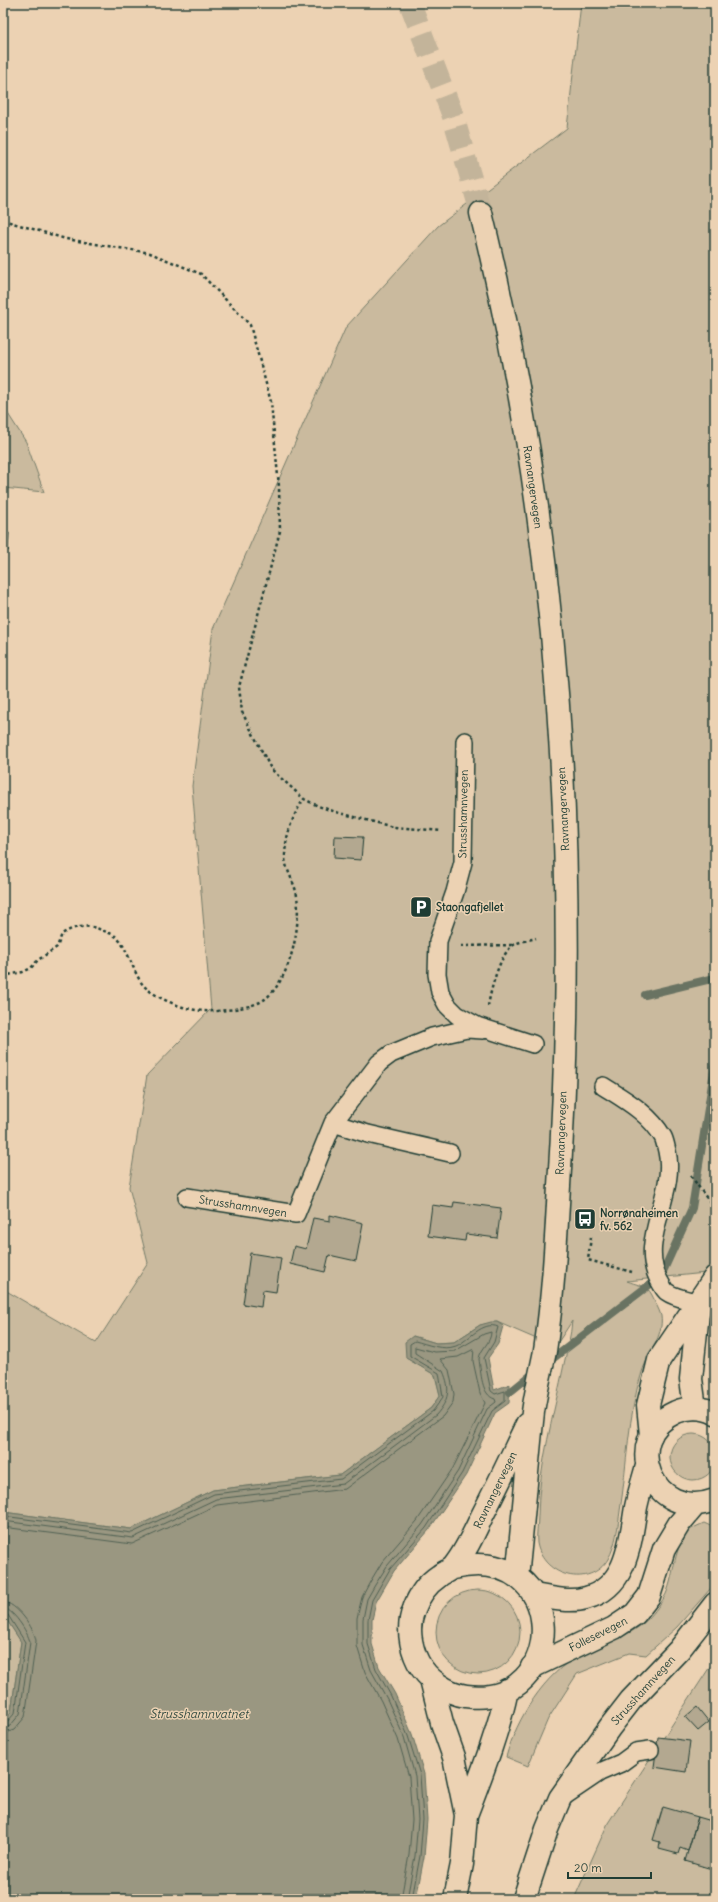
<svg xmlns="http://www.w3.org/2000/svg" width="718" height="1902" viewBox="0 0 718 1902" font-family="Delius,sans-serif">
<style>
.green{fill:#caba9e;stroke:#747c69}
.water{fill:#9a9781;stroke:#697362}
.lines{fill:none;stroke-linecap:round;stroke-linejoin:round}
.shore{stroke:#506153;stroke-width:1}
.stream{stroke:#697362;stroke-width:8}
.building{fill:#b3a890;stroke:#1f3d34}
.primary-tunnel{stroke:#c3b49a;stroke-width:22;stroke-dasharray:22 11;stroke-linecap:butt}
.service-casing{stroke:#1f3d34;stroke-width:20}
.minor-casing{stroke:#1f3d34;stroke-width:25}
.tertiary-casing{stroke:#1f3d34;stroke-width:25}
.secondary-casing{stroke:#1f3d34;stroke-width:25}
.primary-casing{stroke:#1f3d34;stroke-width:25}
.path{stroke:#1f3d34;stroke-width:2.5;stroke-dasharray:3 3;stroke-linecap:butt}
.service{stroke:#ecd2b3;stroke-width:17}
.minor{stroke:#ecd2b3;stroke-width:22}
.tertiary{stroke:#ecd2b3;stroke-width:22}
.secondary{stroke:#ecd2b3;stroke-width:22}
.primary{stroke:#ecd2b3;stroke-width:22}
.labels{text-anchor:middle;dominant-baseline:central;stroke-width:3;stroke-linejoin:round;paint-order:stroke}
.street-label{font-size:11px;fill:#1f3d34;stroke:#ecd2b3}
.poi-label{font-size:11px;font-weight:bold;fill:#1f3d34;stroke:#ecd2b3;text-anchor:start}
.water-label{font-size:12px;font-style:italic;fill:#314a40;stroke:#ecd2b3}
</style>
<rect width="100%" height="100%" fill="#ecd2b3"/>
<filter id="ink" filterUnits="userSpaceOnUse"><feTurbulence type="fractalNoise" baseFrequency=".025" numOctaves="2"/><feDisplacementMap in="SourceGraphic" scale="8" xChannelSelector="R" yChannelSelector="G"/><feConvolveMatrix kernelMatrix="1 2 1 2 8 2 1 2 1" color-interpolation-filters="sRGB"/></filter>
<g filter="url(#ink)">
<path class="green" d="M581,3H715V1272L627,1281C646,1288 648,1284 656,1304C658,1308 660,1312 661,1316C664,1336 648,1353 642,1372C628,1413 627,1467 620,1511C618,1526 616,1545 608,1559C590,1589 543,1577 537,1543C536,1535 538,1524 538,1515C539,1465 554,1414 564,1364C567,1350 571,1335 572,1321L555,1347L497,1322L480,1325L454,1342L436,1343L413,1336L406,1358L435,1375L440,1395L431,1408L340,1475L213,1490L131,1529L3,1512V1289L96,1343L148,1263L129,1187L147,1075L211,1009L192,786L213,629L346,327L438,226L567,128Z
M3,406L26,442L44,492L3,488Z
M670 1457a23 23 0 1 1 46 0a23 23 0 1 1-46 0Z
M704,1523L715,1528V1580L711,1588L677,1627L646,1655L629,1653L577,1674L548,1719L528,1766L506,1757C517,1718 544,1674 581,1654C604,1642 629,1638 648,1619C654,1613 662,1602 666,1594C675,1574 673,1546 690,1530C694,1527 700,1525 704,1523Z
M436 1632a42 42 0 1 1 84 0a42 42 0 1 1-84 0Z
M3,1614L21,1641L11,1712L3,1720Z
M715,1659V1899H574L608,1823Z"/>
<path class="water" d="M491,1322H497L503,1326L498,1344L488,1358L494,1390L510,1384L509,1403L495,1413L466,1475L429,1530L394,1571L376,1602L372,1620V1644L379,1667L395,1694L412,1734L424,1774L427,1820L424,1857L416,1899H3V1720L11,1712L21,1642L3,1614V1512L131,1529L213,1490L340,1475L431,1408L440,1395L435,1375L406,1358L405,1342L413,1336L436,1343L454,1342L480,1325Z"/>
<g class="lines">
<path class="shore" d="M3,1516L132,1533L214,1494L341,1479L433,1411L443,1397L439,1373L410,1356V1344L415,1341C427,1344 443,1351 456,1346C468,1341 483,1320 498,1327L494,1342L484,1358L491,1391L495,1394L505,1391V1401L492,1411L462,1473L426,1528L390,1569L372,1600L368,1620V1644L376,1669L391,1696L408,1736L420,1775L423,1820L420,1856L412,1899
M3,1521L133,1538L216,1499L343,1484L436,1415C449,1400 451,1389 443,1371L415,1353V1347L434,1352L455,1351L484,1334L491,1332C491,1343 480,1349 479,1359C481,1372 481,1395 495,1399L496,1402L487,1409L458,1471L422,1525L387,1566L375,1585L367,1599L363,1619V1645L371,1670L387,1699L404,1737L415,1776L418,1820L415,1856L407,1899
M3,1527L132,1544L217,1505L345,1489L443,1416L453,1402L454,1394L449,1370L440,1359L458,1357L474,1349L473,1361L480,1393L485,1403L453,1468L417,1521L382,1562L370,1582L362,1597L357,1618V1646L365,1672L381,1701L398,1739L409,1777L412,1820L409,1855L401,1899
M3,1602C16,1602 35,1629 36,1641L25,1717L14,1730L3,1734
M3,1608C12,1608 28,1632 30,1642L20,1714L10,1726L3,1728
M3,1613L8,1615L25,1642L15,1713L7,1722H3"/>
<path class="stream" d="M645,995L715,978
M547,1363L661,1276L692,1208L715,1065
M510,1392L536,1371"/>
</g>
<path class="building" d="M3,532L9,533L8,551H3Z
M335,836L363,837L361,860L334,858Z
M454,1202L501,1208L497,1238L466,1234L465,1241L428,1236L432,1205L453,1208Z
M330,1215L363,1223L356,1261L329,1255L325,1272L290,1264L294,1246L306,1249L313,1218L330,1221Z
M250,1253L281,1258L276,1292L263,1290L261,1307L243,1304Z
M697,1707L709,1722L698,1731L685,1717Z
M658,1737L690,1741L686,1772L654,1767Z
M663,1807L698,1817L688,1851L680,1848L678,1854L659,1849L660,1842L653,1840Z
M698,1817L715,1822V1870L685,1861Z"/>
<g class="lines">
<path class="primary-tunnel" d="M410,3L453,116L481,213"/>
<g class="service-casing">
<path id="service" d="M465,741L463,862L455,892L438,941L437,974L440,992L447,1005L457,1015L477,1026L533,1044
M603,1086C625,1100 649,1113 663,1137C665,1141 666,1147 667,1151C677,1196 636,1241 660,1282C662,1285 664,1290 667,1292C675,1298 689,1300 699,1303
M333,1123L368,1134L450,1153
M187,1197L296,1214L333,1123L379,1063L391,1054L432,1037L467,1029L483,1030
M566,1795L600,1772L621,1763L636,1752L650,1750"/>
</g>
<g class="minor-casing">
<path id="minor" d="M524,1899L547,1829L560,1798L610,1727L631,1700L679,1650L715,1604"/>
</g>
<g class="tertiary-casing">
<path id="tertiary" d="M695,1408L691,1379L699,1303
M651,1435L648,1405L659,1360L715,1277"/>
</g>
<g class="secondary-casing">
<path id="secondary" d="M715,1413C703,1407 688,1407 676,1412C618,1438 653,1523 715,1500
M534,1595C550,1598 570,1603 586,1598C627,1587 630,1543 636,1507C639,1493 643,1480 647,1466
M532,1667L614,1628L635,1614L649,1596L664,1549L679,1524L695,1505"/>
</g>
<g class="primary-casing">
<path id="primary" d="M481,213C559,530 580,861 559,1186C556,1241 553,1297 545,1351C541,1371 536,1391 533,1412C527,1467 523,1522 517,1577
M453,1568C571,1541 570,1710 466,1696C446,1693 427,1679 418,1662C410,1646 407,1626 414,1609C419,1595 427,1584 439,1576C443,1572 450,1571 454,1566C466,1551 474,1533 482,1516C498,1485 512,1455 527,1424
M431,1679L442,1723L454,1757L466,1815L462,1864L455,1899
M466,1815C482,1773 498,1733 507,1690"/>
</g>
<path class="path" d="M3,220L66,239L150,253L201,274L250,325L271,402L279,487L280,531L239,687L242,712L271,769L304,799L318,806L336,812L393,827L441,831
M461,946L514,945
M3,976L23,972L31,968L38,960L57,947L62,934C73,927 86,924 99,929C103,931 111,933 115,936C128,946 133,974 144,986C157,999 185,1010 204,1011C219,1012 254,1008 265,999C291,979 301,926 297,896C295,883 286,871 285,858C285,837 292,816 304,799
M488,1006C491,990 499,953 515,944C521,941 530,940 536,938
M691,1176L708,1200L715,1204
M591,1237L588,1260L632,1272"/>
<use href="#service" class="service"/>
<use href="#minor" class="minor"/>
<use href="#tertiary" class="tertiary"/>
<use href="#secondary" class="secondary"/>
<use href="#primary" class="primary"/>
</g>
</g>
<defs>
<g id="parking-square" transform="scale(1.15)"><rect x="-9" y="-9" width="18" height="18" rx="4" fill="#1f3d34" stroke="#ecd2b3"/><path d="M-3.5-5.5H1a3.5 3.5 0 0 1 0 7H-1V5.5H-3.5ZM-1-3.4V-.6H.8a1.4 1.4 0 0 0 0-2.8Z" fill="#fff"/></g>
<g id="bus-square" transform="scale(1.15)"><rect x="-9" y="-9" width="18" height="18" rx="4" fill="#1f3d34" stroke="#ecd2b3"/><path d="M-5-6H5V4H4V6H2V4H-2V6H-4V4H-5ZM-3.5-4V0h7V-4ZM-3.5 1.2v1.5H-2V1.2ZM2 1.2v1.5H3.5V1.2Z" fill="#fff"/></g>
</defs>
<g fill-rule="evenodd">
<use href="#parking-square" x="421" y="907"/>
<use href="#bus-square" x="585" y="1219"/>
</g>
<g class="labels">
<g class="street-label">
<text transform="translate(533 487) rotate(82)">Ravnangervegen</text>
<text transform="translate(563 809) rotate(-93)">Ravnangervegen</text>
<text transform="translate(463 814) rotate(-89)">Strusshamnvegen</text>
<text transform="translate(561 1133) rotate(-88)">Ravnangervegen</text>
<text transform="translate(243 1206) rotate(9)">Strusshamnvegen</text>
<text transform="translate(495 1490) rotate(-64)">Ravnangervegen</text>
<text transform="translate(598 1634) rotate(-27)">Follesevegen</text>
<text transform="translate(643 1690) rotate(-48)">Strusshamnvegen</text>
</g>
<g class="poi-label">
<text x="436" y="907">Staongafjellet</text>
<text x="600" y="1213">Norrønaheimen<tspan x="600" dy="13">fv. 562</tspan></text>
</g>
<g class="water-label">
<text x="199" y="1713">Strusshamnvatnet</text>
</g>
</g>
<rect width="718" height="1902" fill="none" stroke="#ecd2b3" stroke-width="16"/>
<rect x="8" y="8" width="702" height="1886" fill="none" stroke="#1f3d34" stroke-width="1.5" filter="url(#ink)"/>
<path d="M568 1872v6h83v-6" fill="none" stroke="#1f3d34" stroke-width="2"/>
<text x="574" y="1872" font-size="12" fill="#1f3d34" stroke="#ecd2b3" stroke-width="3" paint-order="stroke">20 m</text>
</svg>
